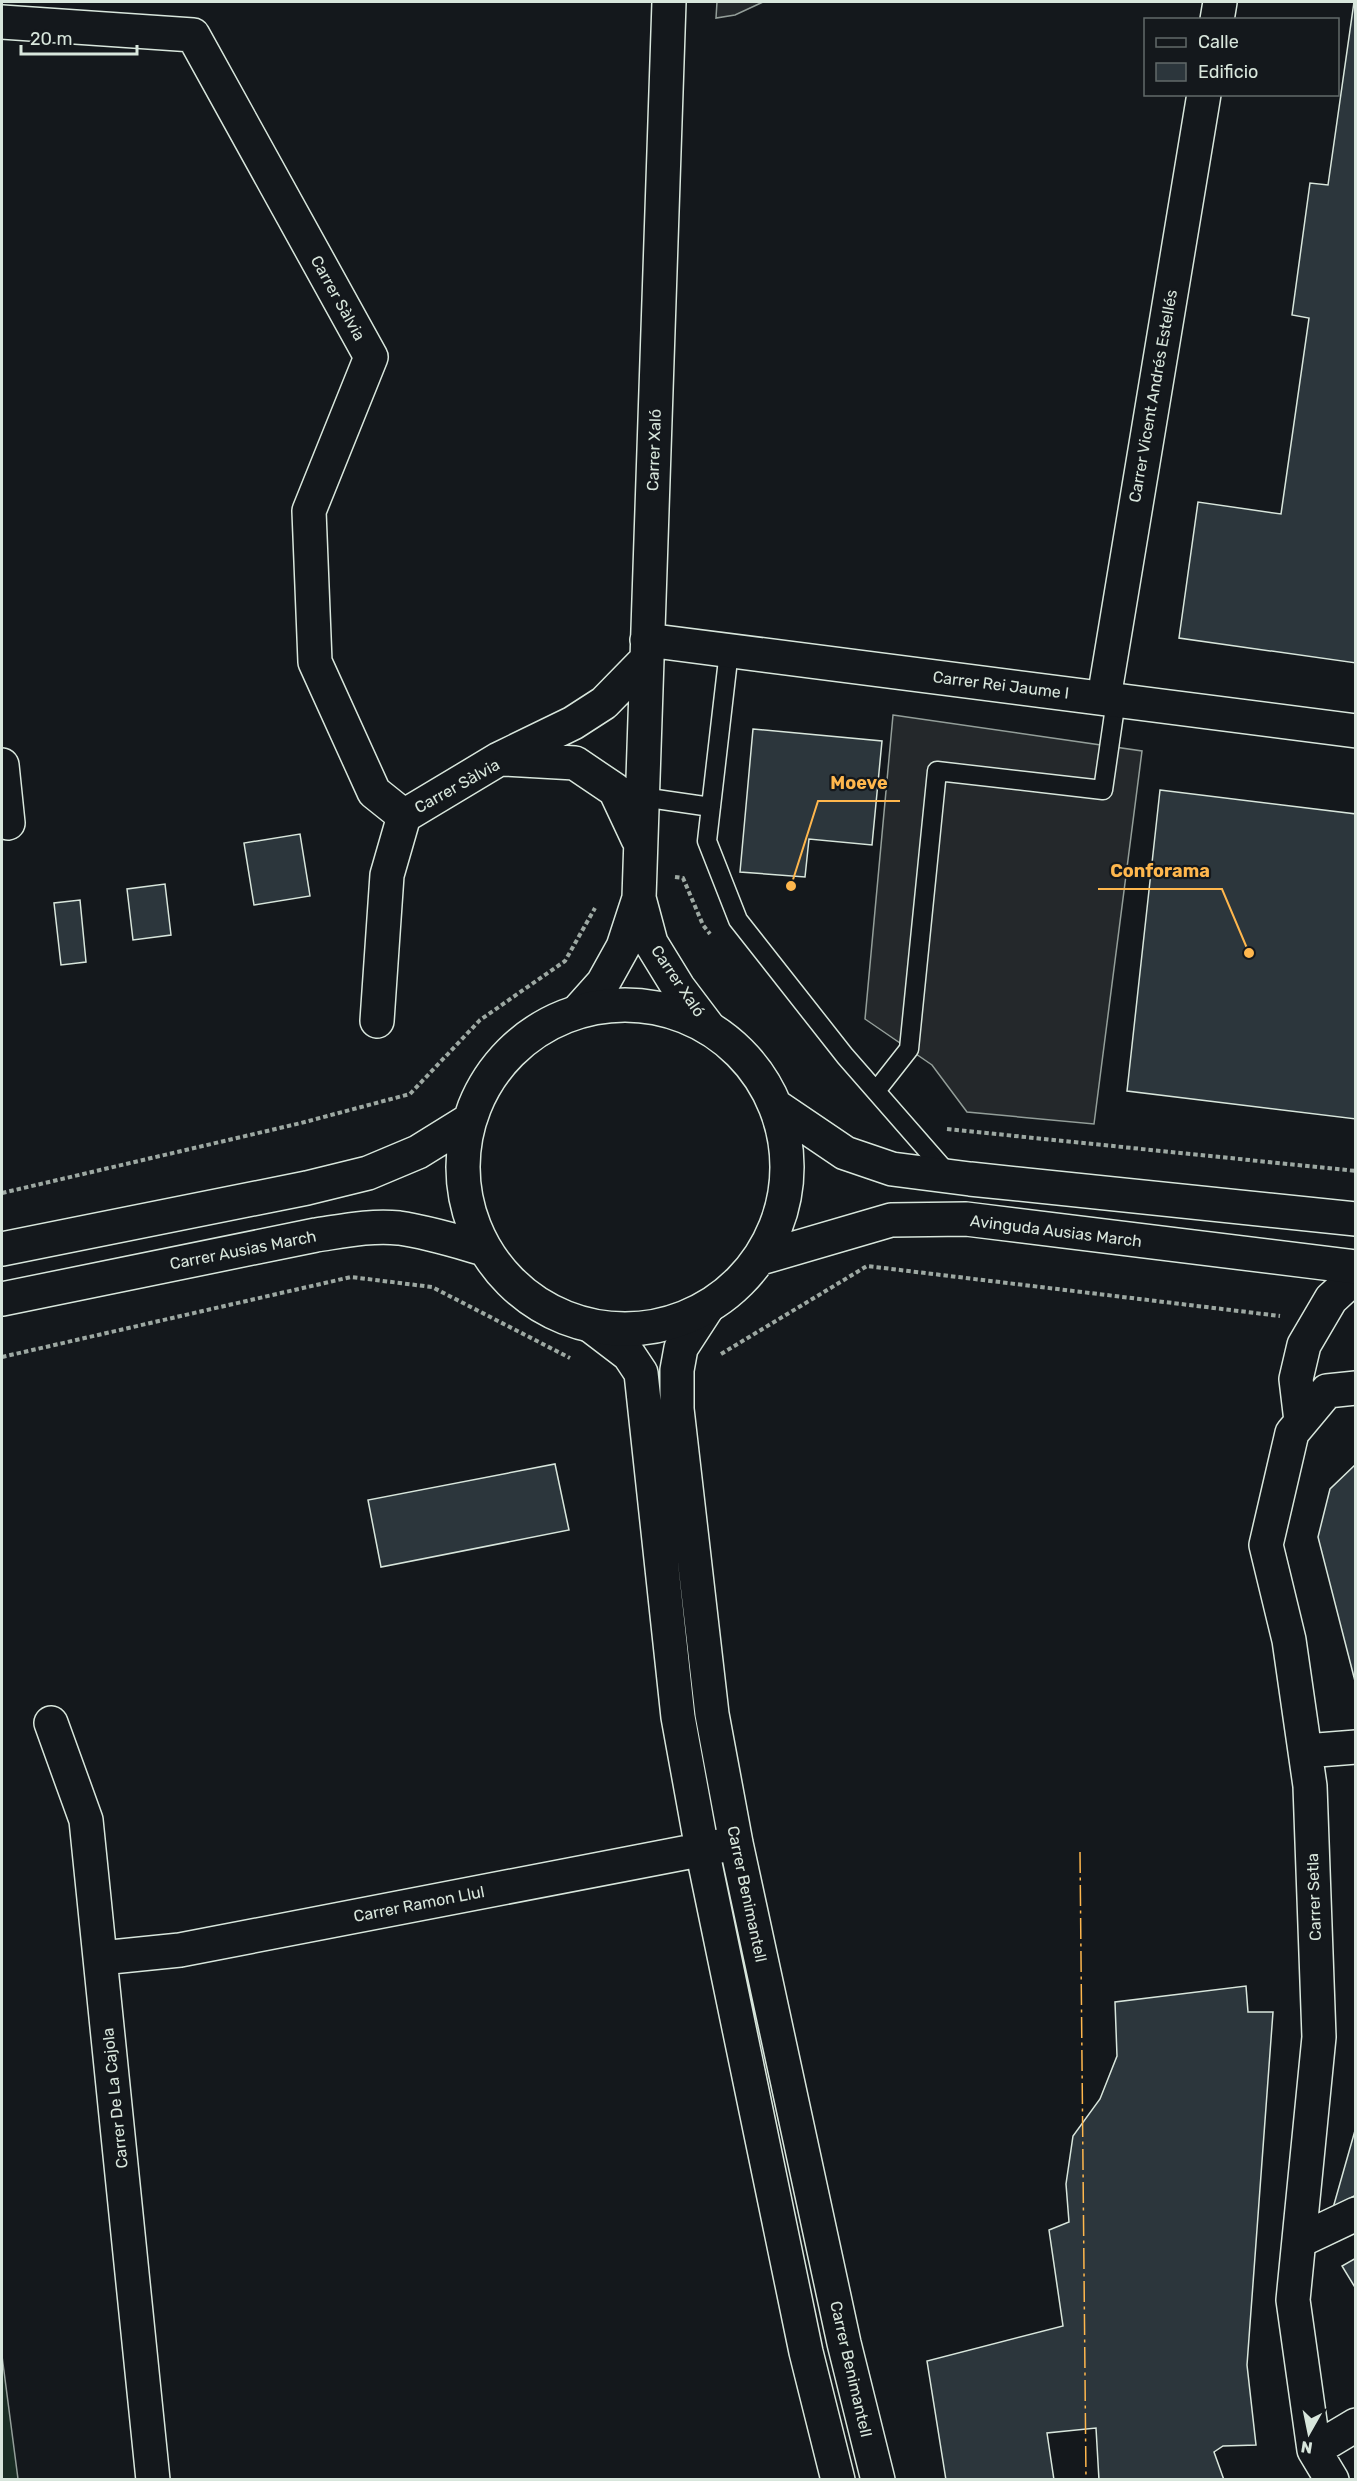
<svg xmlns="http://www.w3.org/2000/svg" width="1357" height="2481" viewBox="0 0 1357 2481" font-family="Rubik,sans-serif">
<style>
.green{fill:#1a2d24;stroke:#939e99;stroke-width:1.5}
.parking{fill:#24282b;stroke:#939e99;stroke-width:1.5}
.building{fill:#2c363c;stroke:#d8e6dc;stroke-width:1.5}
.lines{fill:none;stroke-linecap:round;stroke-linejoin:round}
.service-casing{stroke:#d8e6dc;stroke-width:21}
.minor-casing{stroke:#d8e6dc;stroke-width:36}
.secondary-casing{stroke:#d8e6dc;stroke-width:36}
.path{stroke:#9da8a2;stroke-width:4;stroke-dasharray:4.5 3;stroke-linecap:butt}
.service{stroke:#14181c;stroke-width:18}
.minor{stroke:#14181c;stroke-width:33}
.secondary{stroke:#14181c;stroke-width:33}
.power{stroke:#ffb74d;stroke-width:1.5;stroke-dasharray:21 4.5 3 4.5;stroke-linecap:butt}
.labels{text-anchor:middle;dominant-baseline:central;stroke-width:4.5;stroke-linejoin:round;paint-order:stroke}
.street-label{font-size:16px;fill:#d8e6dc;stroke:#14181c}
.leader{fill:none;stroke:#ffb74d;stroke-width:2}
.callout-dot{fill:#ffb74d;stroke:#14181c;stroke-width:2}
.callout-label{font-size:18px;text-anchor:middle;font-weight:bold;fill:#ffb74d;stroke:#14181c;stroke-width:4.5;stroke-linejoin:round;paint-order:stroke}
</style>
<rect width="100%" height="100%" fill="#14181c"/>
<path class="green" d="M2,2356L18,2479H2Z"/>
<path class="parking" d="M717,2H763L735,15L716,18Z
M893,715L1142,751L1094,1124L967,1112L932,1065L865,1019Z"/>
<path class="building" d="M1354,2H1356V663L1179,638L1198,502L1281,514L1309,318L1292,315L1310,183L1328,185Z
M753,729L882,741L872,845L809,839L805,877L740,872Z
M1160,790L1356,814V1119L1127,1091Z
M300,834L310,896L254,905L244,843Z
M165,884L171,935L133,940L127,889Z
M80,900L86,962L61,965L54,903Z
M555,1464L569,1530L381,1567L368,1500Z
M1356,1464V1685L1318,1537L1330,1489Z
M1246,1986L1248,2012H1273L1247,2365L1256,2445L1223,2446L1214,2452L1224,2480H1099L1096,2428L1047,2433L1054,2480H946L927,2361L1063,2326L1049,2230L1069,2222L1066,2184L1073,2136L1100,2099L1117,2056L1115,2002Z
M1356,2127V2195L1333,2208Z
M1356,2258V2289L1342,2266Z"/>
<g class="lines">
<g class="service-casing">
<path id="service" d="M729,651L707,841L738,920L845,1056L949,1175
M642,797L711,807
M876,1091L909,1049L937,771L1103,790L1116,700"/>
</g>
<g class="minor-casing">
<path id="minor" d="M1217,20L1220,2
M2,22L193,35L371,357L309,511L315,662L374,792L404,816
M647,640L1356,731
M1104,698L1204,94
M504,759L575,763L615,790L638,839
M2,765L8,823
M639,898L651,943L678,987L709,1028
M578,1011L603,983L623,947L639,898L669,2
M377,1021L387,875L404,816L499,759L573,723L604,703L646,660
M707,1308L681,1348L677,1370V1409L712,1714L736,1843L844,2343L878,2480
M591,1326L629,1355L641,1373L678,1717L702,1849L806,2352L838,2480
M1301,1421L1296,1379L1304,1345L1331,1299L1356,1276
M51,1723L86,1820L153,2480
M1305,1751L1356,1747
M101,1958L180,1950L725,1845
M1299,2241L1356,2214
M1314,2450L1356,2425
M1332,2480L1314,2450L1293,2300L1319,2037L1310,1786L1289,1640L1266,1545L1292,1433L1327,1391L1356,1388"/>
</g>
<g class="secondary-casing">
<path id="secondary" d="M463 1167a162 162 0 1 1 324 0a162 162 0 1 1-324 0Z
M777,1107L845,1153L892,1169L970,1179L1356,1219
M2,1249L307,1188L368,1173L418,1152L468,1121
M761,1258L891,1220L966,1219L1356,1267
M2,1299L316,1235C343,1231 371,1225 399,1228C428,1232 456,1241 484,1249"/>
</g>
<path class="path" d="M675,877L683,878L703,925L710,934
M947,1129L1356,1171
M2,1193L301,1123L410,1094L480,1020L565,961L595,908
M721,1354L867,1266L1280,1316
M2,1357L351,1277L432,1287L570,1358"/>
<use href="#service" class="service"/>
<use href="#minor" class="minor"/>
<use href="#secondary" class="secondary"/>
<path class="power" d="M1080,1852L1086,2480"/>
</g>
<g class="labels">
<g class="street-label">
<text transform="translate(338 298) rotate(61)">Carrer Sàlvia</text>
<text transform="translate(1153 396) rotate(-80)">Carrer Vicent Andrés Estellés</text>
<text transform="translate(654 450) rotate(-88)">Carrer Xaló</text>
<text transform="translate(1001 685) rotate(7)">Carrer Rei Jaume I</text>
<text transform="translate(457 786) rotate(-29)">Carrer Sàlvia</text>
<text transform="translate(678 981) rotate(56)">Carrer Xaló</text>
<text transform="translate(1056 1231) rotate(7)">Avinguda Ausias March</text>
<text transform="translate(243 1250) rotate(-11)">Carrer Ausias March</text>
<text transform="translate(747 1894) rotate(78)">Carrer Benimantell</text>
<text transform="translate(1314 1897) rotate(-92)">Carrer Setla</text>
<text transform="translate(419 1904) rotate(-11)">Carrer Ramon Llul</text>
<text transform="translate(115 2098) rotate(-96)">Carrer De La Cajola</text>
<text transform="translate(851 2369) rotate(77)">Carrer Benimantell</text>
</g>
</g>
<path class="leader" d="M791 886L818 801H900M1249 953L1222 889H1098"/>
<g class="callout-dot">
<circle cx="791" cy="886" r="6"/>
<circle cx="1249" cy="953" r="6"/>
</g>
<g class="callout-label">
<text x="859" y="789">Moeve</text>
<text x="1160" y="877">Conforama</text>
</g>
<rect width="1357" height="2481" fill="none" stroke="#d8e6dc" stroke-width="6"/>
<rect x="1144" y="18" width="195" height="78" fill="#14181c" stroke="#626a69" stroke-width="1.5"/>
<rect x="1156" y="38" width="30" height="9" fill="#14181c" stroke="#626a69" stroke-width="1.5"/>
<text x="1198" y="48" font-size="18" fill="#d8e6dc">Calle</text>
<rect x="1156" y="63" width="30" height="18" fill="#2c363c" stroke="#626a69" stroke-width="1.5"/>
<text x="1198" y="78" font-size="18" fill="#d8e6dc">Edificio</text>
<g transform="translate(1309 2433) rotate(189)" stroke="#14181c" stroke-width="4.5" paint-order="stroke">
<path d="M0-4.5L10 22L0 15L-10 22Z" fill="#d8e6dc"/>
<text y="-9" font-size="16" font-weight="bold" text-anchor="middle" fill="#d8e6dc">N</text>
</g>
<path d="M21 45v9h116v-9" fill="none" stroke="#d8e6dc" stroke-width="3"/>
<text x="30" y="45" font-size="18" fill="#d8e6dc" stroke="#14181c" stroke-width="4.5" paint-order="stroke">20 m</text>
</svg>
